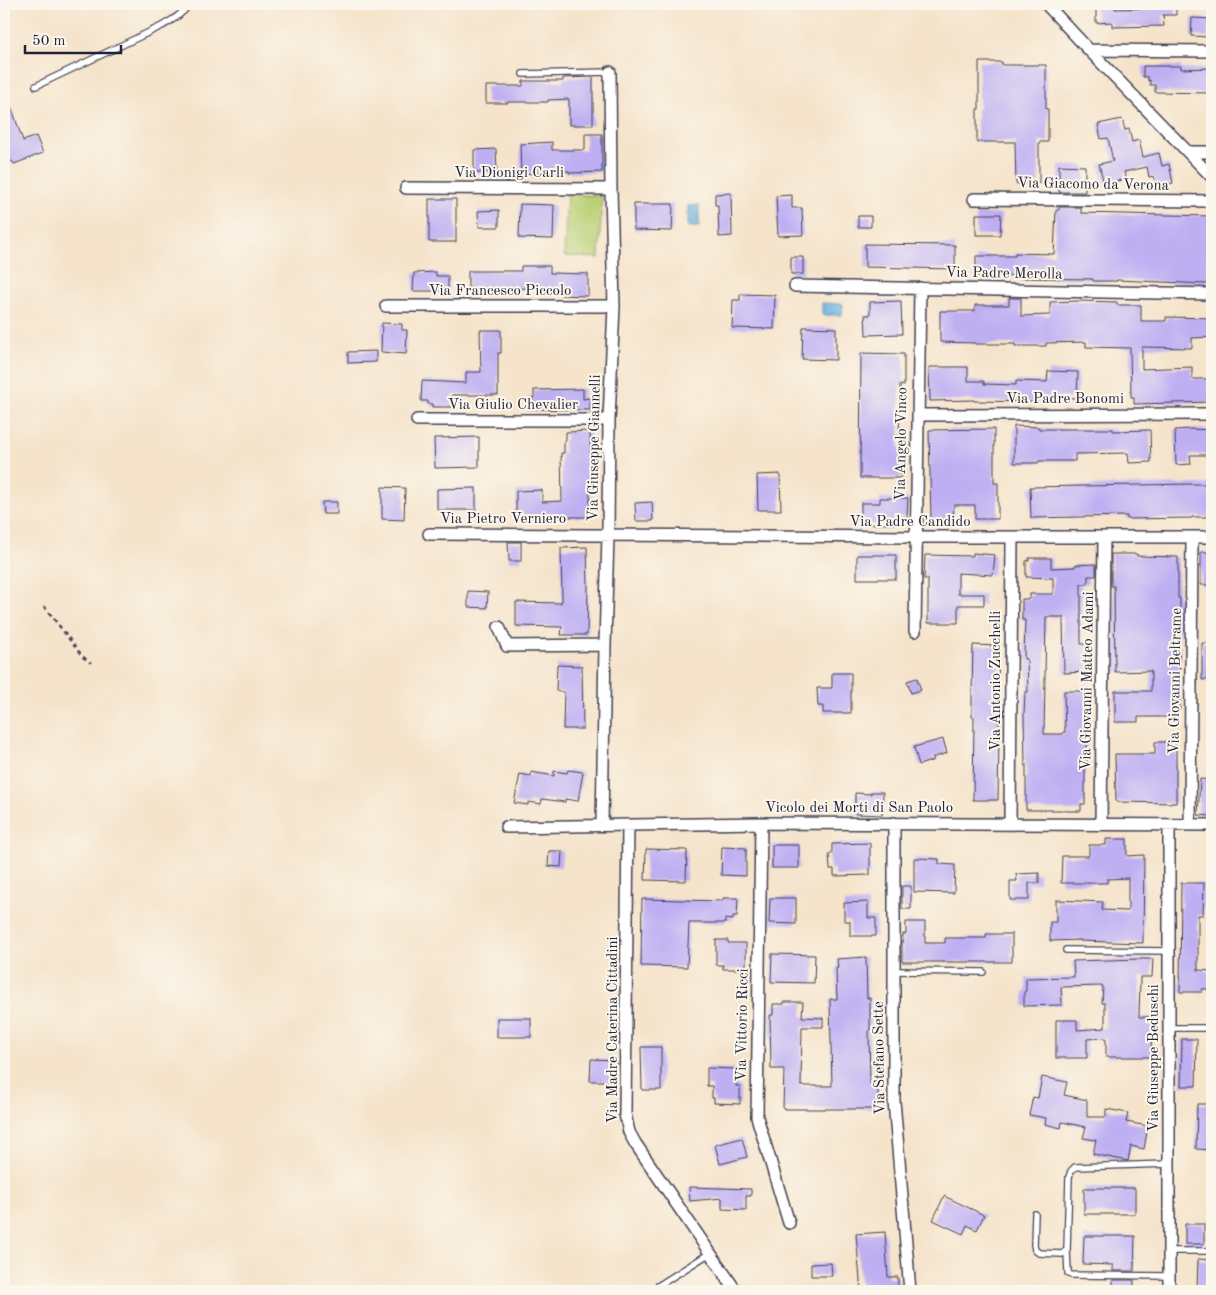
<svg xmlns="http://www.w3.org/2000/svg" width="1216" height="1295" viewBox="0 0 1216 1295" font-family="'Old Standard TT',serif">
<style>
.green{fill:#bad074;stroke:#6e7958}
.water{fill:#67afde;stroke:#44688c}
.building{fill:#beaff3}
.lines{fill:none;stroke-linecap:round;stroke-linejoin:round}
.service-casing{stroke:#423f50;stroke-width:8}
.minor-casing{stroke:#423f50;stroke-width:14}
.path{stroke:#423f50;stroke-width:2.5;stroke-dasharray:4 4;stroke-linecap:butt}
.service{stroke:#fff;stroke-width:5.5}
.minor{stroke:#fff;stroke-width:11}
.labels{text-anchor:middle;dominant-baseline:central;stroke-width:4;stroke-linejoin:round;paint-order:stroke}
.street-label{font-size:15px;fill:#22223b;stroke:#fbf7ec}
</style>
<rect width="100%" height="100%" fill="#fbf7ec"/>
<filter id="ink" filterUnits="userSpaceOnUse"><feTurbulence type="fractalNoise" baseFrequency=".02" numOctaves="2"/><feDisplacementMap in="SourceGraphic" scale="10" xChannelSelector="R" yChannelSelector="G"/><feConvolveMatrix kernelMatrix="1 2 1 2 8 2 1 2 1" color-interpolation-filters="sRGB"/></filter>
<filter id="wash" filterUnits="userSpaceOnUse"><feTurbulence type="fractalNoise" baseFrequency=".0096" numOctaves="4" result="noise"/><feDisplacementMap in="SourceGraphic" scale="20" xChannelSelector="R" yChannelSelector="G"/><feGaussianBlur stdDeviation="1.12" result="paint"/><feColorMatrix in="noise" values="0 0 0 0 0 0 0 0 0 0 0 0 0 0 0 0 0 1.4 0 .05"/><feComposite in="paint" operator="in"/></filter>
<g filter="url(#wash)">
<rect width="100%" height="100%" fill="#f5e3ca"/>
<path class="green" d="M567,194L602,196L599,258L564,256Z"/>
<path class="water" d="M699,205V227H688V206Z
M822,303L843,304L842,315H822Z"/>
<g id="blocks">
<path class="building" d="M1096,4H1115V9L1159,8V4H1176V15H1163L1164,26L1112,27V22L1096,23Z
M1192,18L1212,19V29H1208V37L1191,36Z
M979,62H1002V65H1046V109H1048V142H1039V183L1016,184L1015,142H977V109H979Z
M1143,66H1181V69L1212,68V82H1209L1210,93L1155,92V85H1150V80L1148,81V77H1143Z
M593,77V125H569V99L548,100V102H508V103H486V86H523V81H563V78Z
M12,109L23,141L36,136L43,153L14,164L12,161L4,164V113Z
M1122,119L1125,130L1129,129L1132,142L1139,140L1143,157L1159,153L1162,166L1169,164L1173,183L1156,186L1154,176L1149,177L1147,167L1124,172L1126,179L1104,184L1099,164L1113,161L1108,138L1101,139L1098,124Z
M585,134H602V172L569,173V171L521,174L520,144L552,142V150H585Z
M496,149L497,172L474,173V150Z
M1059,165L1085,166V192H1059Z
M731,193L732,236L719,237L718,205H715V194Z
M792,195V208H802L803,235L778,236L776,196Z
M429,199H456V242H429Z
M520,204L554,205L553,239L519,238Z
M634,204H673L672,231L634,230Z
M1059,207H1081V213L1212,216V245H1208L1207,284L1117,280V281H1093V279L1014,278V276H976V256H1015V253L1054,254L1056,210H1059Z
M499,210V227H479L478,211Z
M976,214H1001L1000,235H976Z
M858,216H871V227H858Z
M865,244L955,245V269L865,267Z
M791,257H803V274H791Z
M521,266H550V273L588,274V296L561,295V289L505,288V290H492V293H473V288H468V271H521Z
M436,272V276H448V291H413L414,273Z
M740,294L775,295L774,329L732,328L733,300H740Z
M1009,298H1021V316L1050,315V302L1078,301L1117,302V305H1141V321H1166V317L1212,318V337L1192,338V348L1142,347V369L1192,367V379H1212V402L1134,404V397H1131L1130,348L1086,347V342L1046,343V346H1015V344H975V343L940,342V311H975V305H1009Z
M901,301L902,334L866,335L865,315H870V302Z
M382,323L402,324V330H407L406,354L381,352Z
M803,327L836,328V360L802,359Z
M480,330H501V353H498V395H452V407H432V404H428V401H421L422,381L466,383V372H481Z
M376,351V362L348,363V352Z
M861,353L904,354V386L900,385L899,446H900L901,478H860Z
M929,367H968V381H984V384L1016,385V381L1047,382L1048,371L1078,372L1077,398L1037,397V402L974,401V400L930,401Z
M583,389V399L590,398V410L527,409L528,398H534V390Z
M1014,426L1039,427V429H1113V431L1150,430L1151,462L1129,463L1128,453L1075,454V461H1039L1038,463H1014Z
M994,429V483H998V519H975V505H954L953,519H931L929,430Z
M1190,429L1212,430V455H1190L1191,464L1176,465L1175,430Z
M590,431L591,475H590V508H587V517H516V491L542,490V502L562,501L561,453H564V440H566V432Z
M479,437V467L435,468L434,438Z
M780,474L781,510H758L757,475Z
M1192,484H1212V517H1192V518L1127,519V516L1031,518L1030,487Z
M382,487L405,488L404,520L382,519Z
M476,488V510H437V489Z
M880,498H908L907,517H895V524H864V518H861V503H880Z
M322,502H337V514H323Z
M652,502L653,521H636L635,503Z
M508,542H521V561H509Z
M587,547L588,586L587,635H561L562,627L516,626V602L561,603V601H562L561,548Z
M1201,552H1212V585H1201Z
M973,553L995,555L993,575L958,573V594H984V605H958V623H928V579H924L925,555L973,556Z
M1111,554H1137V556L1178,557V598H1180V629H1179L1180,710H1175V717H1138V722H1115V691H1151V671L1115,672L1114,586H1111Z
M857,555H896V579H857Z
M1029,558H1051V568L1075,567V565L1096,564V576H1088V584H1081V644H1088L1087,672L1064,673L1063,617H1046L1044,734H1063V732H1065L1064,691H1088V718H1087V763H1085V804H1081V811H1065V810H1026V764H1025L1024,715L1025,692H1028L1027,659H1024L1025,620H1022V599H1030V594H1053V578L1026,577V561H1029Z
M468,591L488,592L487,608L468,607Z
M1202,643H1212V679L1202,680Z
M973,645L999,646L998,689H999V735L998,800H973L974,717H972V694Z
M557,665L582,666L583,729H563L564,692L556,691Z
M832,673H851V713H823V706H818L817,688H832Z
M917,678L921,690L911,693L907,681Z
M943,739L947,753L932,758L934,760L919,765L914,747Z
M1155,742H1176V803L1116,802L1115,754H1155Z
M568,770L583,772L578,801L565,799V802L542,799L541,804L528,802V805L514,803L520,774L531,776V772L554,776V771L567,773Z
M1200,779L1212,780V816L1198,815Z
M871,792H883L882,815L855,814V793L871,794Z
M1106,839H1127V856L1144,855L1143,943L1080,941L1081,940L1050,941V922H1056V900L1103,902L1102,910L1128,911V878L1107,879V883H1061L1062,856H1089V845H1106Z
M870,843V875L834,876V869H830L829,854H832V844Z
M772,845H799V868H772Z
M722,847L746,848V876L721,875Z
M646,849L687,850L686,881L645,880Z
M549,851H562L561,867L548,866Z
M914,858L939,859V864L955,865L954,893L914,892Z
M1039,873V883H1029V900H1010V881H1017L1016,874Z
M1181,883H1204L1203,915H1198V970L1212,971V989H1202V992H1180Z
M902,886H911V909H902Z
M723,898H738L737,916H733V920L725,919V923H689L687,967L641,966L642,899L723,901Z
M770,898H796V924L769,923Z
M868,902V918H876V936H850V921H844V903Z
M906,922H925V943H945V938H986V934H1012V962H902V941H903V934H906Z
M716,940H728V943H746V969H723V965H716Z
M772,954L815,955L814,983L771,982Z
M866,957L867,998H870V1030H869L870,1084H878V1109H783L784,1069H771L770,1015H773V1004H784V1002H803L802,1017L823,1018V1027H802L801,1086H832L830,999H837L836,968H838L837,959Z
M1143,959H1153L1152,977H1140L1139,1017H1152L1151,1057H1106V1038L1087,1039V1058H1056V1020H1077V1030L1105,1028V1003H1102L1103,986L1061,987L1062,1005L1024,1006V992L1026,991V978L1074,977L1073,961Z
M497,1018H531V1037H497Z
M1182,1039H1197L1196,1086H1181Z
M641,1047H661V1090H642Z
M591,1059L616,1060V1070H612V1081H590Z
M707,1068L736,1069V1086H740V1104L714,1103V1098H712V1086H707Z
M1042,1077L1067,1082L1064,1095L1087,1100V1117H1106V1109L1128,1113L1126,1122L1148,1126L1144,1149L1131,1146L1128,1161L1093,1154L1096,1140L1083,1138L1086,1127L1062,1122L1061,1128L1045,1124L1046,1118L1029,1115L1033,1097L1038,1098Z
M1197,1104H1212V1150L1196,1149Z
M742,1138L747,1157L720,1164L715,1145Z
M689,1187L751,1189V1196H746V1210L722,1209V1198L690,1201Z
M1084,1188H1135V1214H1084Z
M944,1196L984,1215L977,1230L967,1225L963,1234L933,1220Z
M1185,1224H1204V1244H1185Z
M885,1232L888,1277H898V1291H861L856,1234Z
M1084,1236H1135L1134,1271H1113V1265L1083,1264Z
M1198,1259L1212,1260V1291L1197,1290Z
M831,1263L832,1276H811V1264Z
M1113,1280H1134V1291H1113Z"/>
</g>
</g>
<g filter="url(#ink)">
<use href="#blocks" fill-opacity="0" stroke="#423f50" stroke-width="1"/>
<g class="lines">
<g class="service-casing">
<path id="service" d="M523,74L610,72
M36,86L162,26C172,20 182,15 189,4
M1066,950L1169,951
M894,971L983,972
M1169,1028H1212
M1035,1214L1034,1245L1035,1250L1039,1253L1062,1254L1067,1250L1069,1177L1071,1171L1075,1167L1169,1164
M1067,1250L1068,1273L1071,1275L1169,1276
M1169,1251H1212
M650,1291L710,1253"/>
</g>
<g class="minor-casing">
<path id="minor" d="M1046,4L1089,50L1212,177
M1089,50L1212,51
M1188,152H1212
M406,188L611,189
M974,199L1212,201
M795,286L1212,294
M386,306H614
M918,415L1212,414
M417,420H609
M429,534L915,537H1212
M499,627L507,646L605,645
M915,631L920,288
M761,823L757,1117L789,1223
M894,823V1101L910,1291
M1010,824L1012,537
M1101,824L1104,537
M602,825L605,645L608,535L609,420L614,306L611,189L610,72
M628,825L625,1114L629,1132L635,1143L736,1291
M1190,825L1192,537
M1169,826V1291
M506,827L761,823L1212,825"/>
</g>
<path class="path" d="M44,606L83,657L91,663"/>
<use href="#service" class="service"/>
<use href="#minor" class="minor"/>
</g>
</g>
<g class="labels">
<g class="street-label">
<text x="509" y="173">Via Dionigi Carli</text>
<text transform="translate(1093 185) rotate(1)">Via Giacomo da Verona</text>
<text transform="translate(1004 274) rotate(1)">Via Padre Merolla</text>
<text x="500" y="291">Via Francesco Piccolo</text>
<text x="1065" y="399">Via Padre Bonomi</text>
<text x="513" y="405">Via Giulio Chevalier</text>
<text transform="translate(902 444) rotate(-89)">Via Angelo Vinco</text>
<text transform="translate(595 448) rotate(-89)">Via Giuseppe Giannelli</text>
<text x="503" y="519">Via Pietro Verniero</text>
<text x="910" y="522">Via Padre Candido</text>
<text transform="translate(996 681) rotate(-90)">Via Antonio Zucchelli</text>
<text transform="translate(1088 681) rotate(-89)">Via Giovanni Matteo Adami</text>
<text transform="translate(1176 681) rotate(-89)">Via Giovanni Beltrame</text>
<text x="859" y="808">Vicolo dei Morti di San Paolo</text>
<text transform="translate(743 1025) rotate(-89)">Via Vittorio Ricci</text>
<text transform="translate(613 1030) rotate(-90)">Via Madre Caterina Cittadini</text>
<text transform="translate(880 1058) rotate(-91)">Via Stefano Sette</text>
<text transform="translate(1154 1058) rotate(-90)">Via Giuseppe Beduschi</text>
</g>
</g>
<rect width="1216" height="1295" fill="none" stroke="#fbf7ec" stroke-width="20"/>
<path d="M25 45v8h96v-8" fill="none" stroke="#22223b" stroke-width="2.5"/>
<text x="32" y="45" font-size="15" fill="#22223b" stroke="#fbf7ec" stroke-width="4" paint-order="stroke">50 m</text>
</svg>
